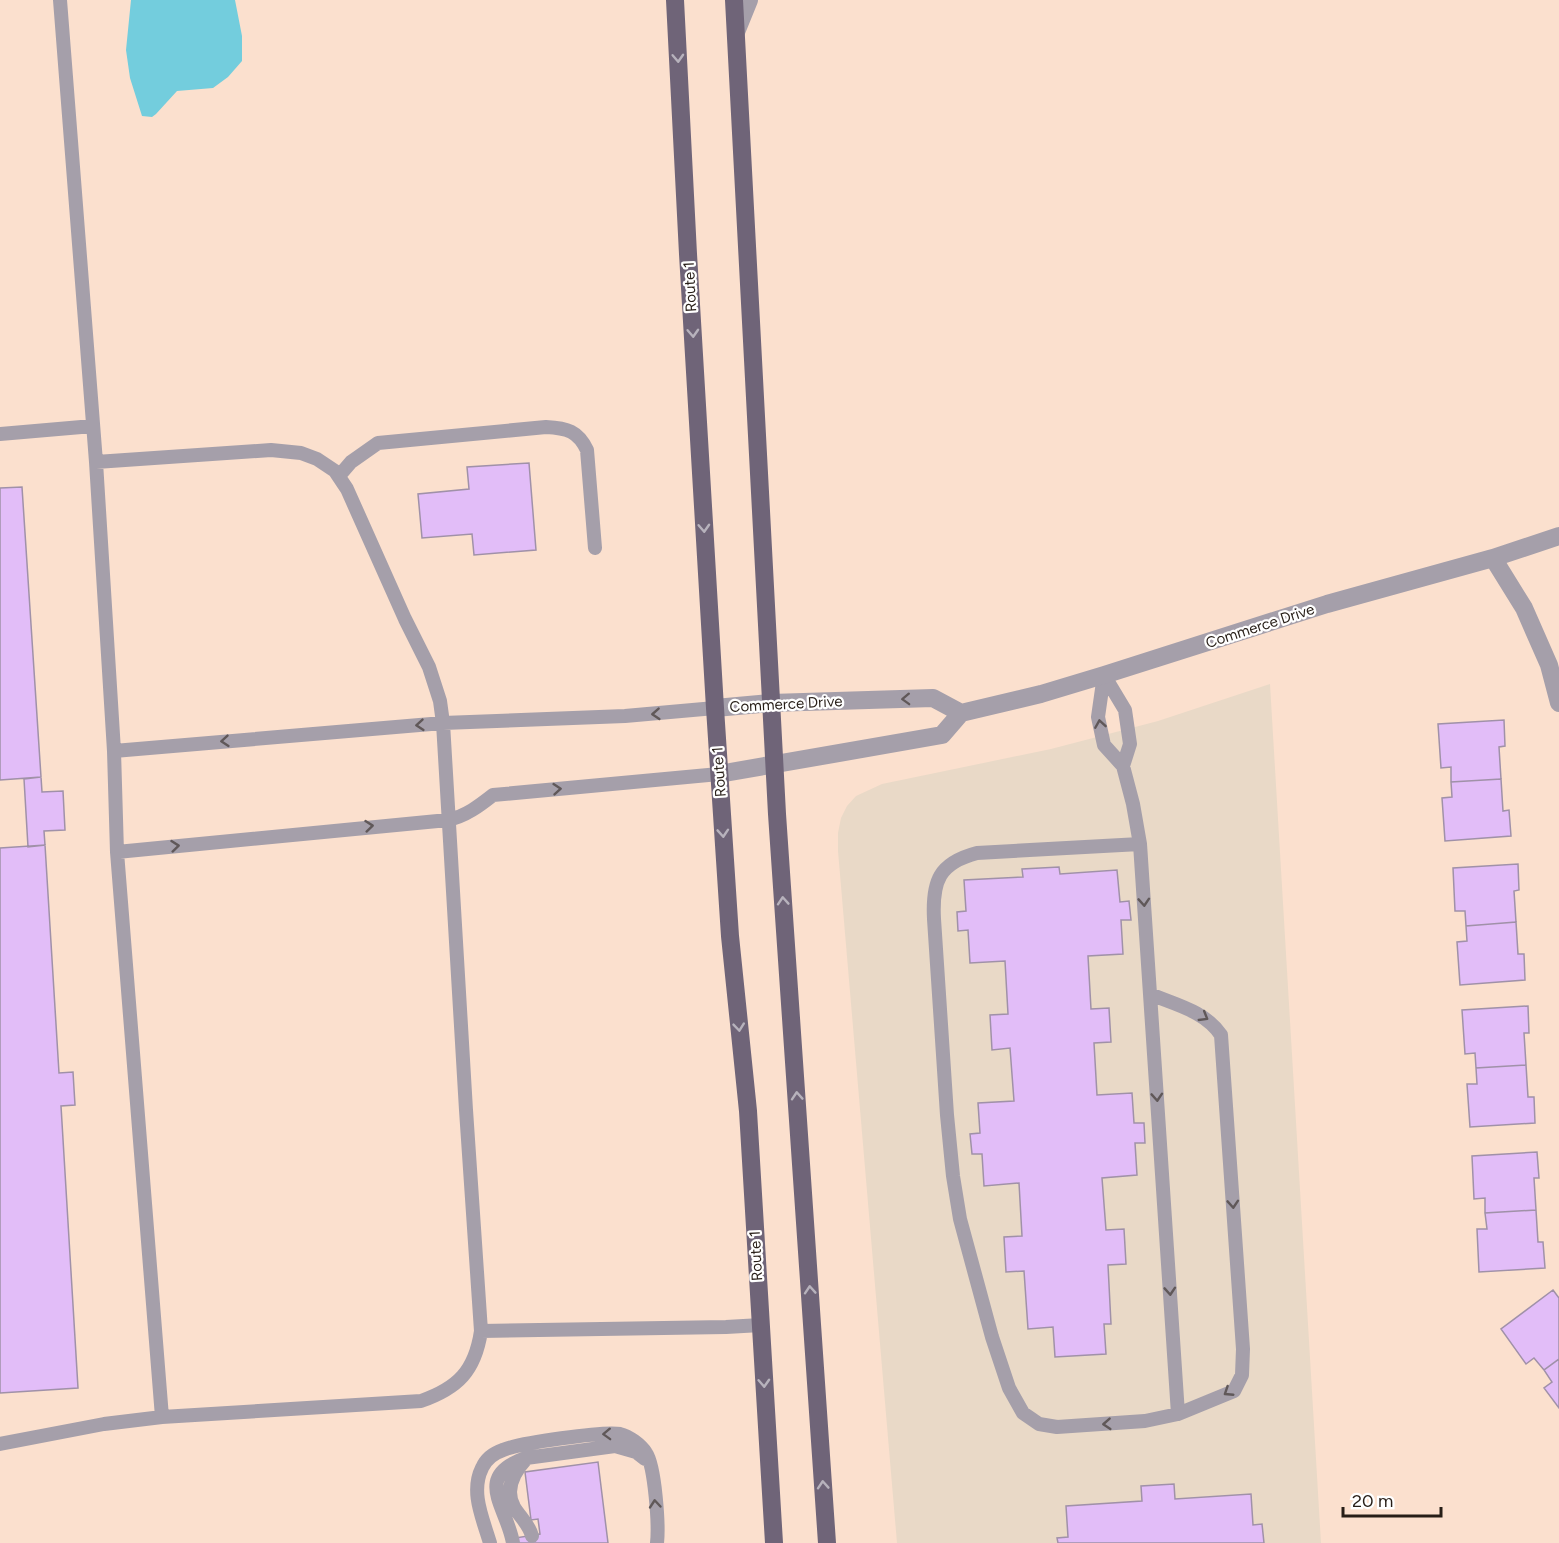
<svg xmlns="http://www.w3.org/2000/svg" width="1559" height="1543" viewBox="0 0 1559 1543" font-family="Figtree,sans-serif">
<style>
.commercial{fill:#e9d9c7}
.water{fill:#73cddd}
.building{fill:#e2bdf8;stroke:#a091a8;stroke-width:1.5}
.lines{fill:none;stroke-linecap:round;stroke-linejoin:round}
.service{stroke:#a59faa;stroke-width:14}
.minor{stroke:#a59faa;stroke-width:18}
.primary{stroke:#6f6478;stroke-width:18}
.oneway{stroke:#b7b2bc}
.oneway2{stroke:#605859}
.labels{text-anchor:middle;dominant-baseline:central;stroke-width:4.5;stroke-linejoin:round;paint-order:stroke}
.street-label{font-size:15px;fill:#271e17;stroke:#fff}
</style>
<rect width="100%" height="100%" fill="#fbe0ce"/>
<path class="commercial" d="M1270,684L1321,1543H897L838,851V833L841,818L847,806L856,796L882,784L1051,749L1158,721Z"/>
<path class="water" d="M131,0H235L242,36V61L228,77L213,88L177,91L156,114L152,117L142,116L130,78L126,50Z"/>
<path class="building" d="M529,463L536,550L474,555L472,534L422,538L418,494L469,489L467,467Z
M22,487L41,777L0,780V488Z
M1504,720L1505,746L1499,747L1501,779L1451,782V767L1441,768L1438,724Z
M41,777L42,792L63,791L65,830L44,831L45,845L28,847L24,779Z
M1501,779L1503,811L1509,810L1511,836L1445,841L1442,798L1452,797L1451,782Z
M45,845L59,1073L73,1072L75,1105L61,1106L78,1388L0,1393V848Z
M1518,864L1519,890L1514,891L1516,922L1466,926L1465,911H1455L1453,868Z
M1059,867L1060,874L1117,870L1120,902L1129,901L1131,920H1121L1123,954L1088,956L1091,1009L1109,1008L1111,1042L1094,1043L1097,1095L1132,1093L1134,1123H1144L1145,1143H1135L1137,1175L1102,1178L1106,1230L1124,1229L1126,1264L1108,1265L1111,1324H1104L1106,1354L1055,1357L1053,1327L1028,1329L1024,1271L1006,1272L1004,1237L1022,1236L1019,1183L984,1186L982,1154H972L970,1134L980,1133L978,1103L1014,1101L1010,1048L992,1050L990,1015L1008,1014L1005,961L970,963L968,930L958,931L957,912L966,911L964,880L1023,877L1022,869Z
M1516,922L1518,954H1524L1525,980L1460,985L1457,942L1467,941L1466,926Z
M1528,1006L1529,1033H1524L1526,1065L1476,1068L1475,1053L1465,1054L1462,1010Z
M1526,1065L1528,1097H1534L1535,1123L1470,1127L1467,1084H1477L1476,1068Z
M1537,1152L1539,1178H1534L1536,1210L1485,1213V1198L1474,1199L1472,1156Z
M1536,1210L1538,1242H1543L1545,1268L1479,1272L1477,1229H1487L1485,1213Z
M1553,1290L1559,1298V1359L1544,1370L1534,1358L1526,1364L1501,1329Z
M1559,1359V1408L1544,1388L1552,1382L1544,1370Z
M598,1462L608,1543H516L515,1538L540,1534L538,1519L531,1520L525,1472Z
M1174,1484L1175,1499L1251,1494L1253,1525L1262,1524L1264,1543H1058L1057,1538L1068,1537L1066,1506L1142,1501L1141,1486Z"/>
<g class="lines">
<path class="service" d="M60,0L96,462L114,751L117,852L162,1417
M0,434L93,426
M339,476L351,462L378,443L546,427C567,428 578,431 587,450L595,548
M1104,675L1098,717L1104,745L1123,766L1133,804L1140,844L1178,1414L1145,1421L1057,1427L1039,1424L1023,1413L1009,1388L992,1337L960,1219L953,1176L947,1115L934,919C932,881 939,863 977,853L1140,844
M1104,675L1125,710L1130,744L1123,766
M114,751L443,723L625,716L715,708
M117,852L448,820C466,816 479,806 493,795L719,774
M1150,994C1176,1005 1205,1011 1221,1035L1243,1349L1242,1375L1234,1391L1178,1414
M481,1331L726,1327L761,1325
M0,1444L104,1424L162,1417L421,1401C458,1388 475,1371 481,1331L466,1110L443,723L440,701L429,667L405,619L347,489L335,471L317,459L301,453L271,450L96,462
M526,1459C514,1472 504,1489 514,1507C520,1517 529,1524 532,1536
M490,1543C483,1519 470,1492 482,1468C486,1459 494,1453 503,1450C519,1443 604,1431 620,1434C629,1436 641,1445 646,1453C655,1466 659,1525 657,1543
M513,1543C507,1507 472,1476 526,1458L615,1446L636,1452L645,1459"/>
<path class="minor" d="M736,32L749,0
M1493,558L1524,608L1549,665L1559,703
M715,708L771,703L933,698L961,713
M719,774L942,735L961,713L1041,694L1104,675L1327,604L1493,558L1559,536"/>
<path class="primary" d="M675,0L688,254L715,708L730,936L748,1111L774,1543
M734,0L777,814L827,1543"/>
</g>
<defs><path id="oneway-chevron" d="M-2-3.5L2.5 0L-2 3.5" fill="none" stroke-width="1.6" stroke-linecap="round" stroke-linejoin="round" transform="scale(1.5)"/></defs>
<g class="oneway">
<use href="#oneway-chevron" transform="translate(678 58) rotate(87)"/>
<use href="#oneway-chevron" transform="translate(693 333) rotate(87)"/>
<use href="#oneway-chevron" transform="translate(704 528) rotate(87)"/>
<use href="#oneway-chevron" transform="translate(723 833) rotate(86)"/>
<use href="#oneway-chevron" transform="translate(783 901) rotate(-94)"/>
<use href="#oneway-chevron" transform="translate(739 1027) rotate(84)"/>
<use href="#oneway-chevron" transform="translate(797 1096) rotate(-94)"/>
<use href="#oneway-chevron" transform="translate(810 1290) rotate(-94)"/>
<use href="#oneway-chevron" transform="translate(764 1383) rotate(87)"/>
<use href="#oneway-chevron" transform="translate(823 1485) rotate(-94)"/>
</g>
<g class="oneway2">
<use href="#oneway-chevron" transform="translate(906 699) rotate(178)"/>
<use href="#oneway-chevron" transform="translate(656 714) rotate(176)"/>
<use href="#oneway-chevron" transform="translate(1100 724) rotate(-99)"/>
<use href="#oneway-chevron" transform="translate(420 725) rotate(175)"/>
<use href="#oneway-chevron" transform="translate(225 741) rotate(175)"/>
<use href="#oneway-chevron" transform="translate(557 789) rotate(-5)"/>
<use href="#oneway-chevron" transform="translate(369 826) rotate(-6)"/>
<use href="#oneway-chevron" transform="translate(175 846) rotate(-6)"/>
<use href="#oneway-chevron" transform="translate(1144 902) rotate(86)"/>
<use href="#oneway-chevron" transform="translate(1204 1017) rotate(31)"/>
<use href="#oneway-chevron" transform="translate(1157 1097) rotate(86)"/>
<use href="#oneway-chevron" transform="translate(1233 1204) rotate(86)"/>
<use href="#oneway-chevron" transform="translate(1170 1291) rotate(86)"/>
<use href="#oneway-chevron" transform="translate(1228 1392) rotate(147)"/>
<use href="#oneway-chevron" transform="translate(1107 1424) rotate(176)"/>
<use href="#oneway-chevron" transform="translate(607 1434) rotate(178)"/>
<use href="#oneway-chevron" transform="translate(655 1504) rotate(-95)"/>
</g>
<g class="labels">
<g class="street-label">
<text transform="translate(690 287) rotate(-93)">Route 1</text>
<text transform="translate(1260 626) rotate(-18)">Commerce Drive</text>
<text transform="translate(786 704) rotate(-3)">Commerce Drive</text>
<text transform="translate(719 772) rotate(-94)">Route 1</text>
<text transform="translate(756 1256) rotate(-93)">Route 1</text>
</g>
</g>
<path d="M1343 1507v9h98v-9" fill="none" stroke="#271e17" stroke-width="3"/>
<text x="1352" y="1507" font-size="18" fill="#271e17" stroke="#ffffff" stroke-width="4.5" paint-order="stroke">20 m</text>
</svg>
